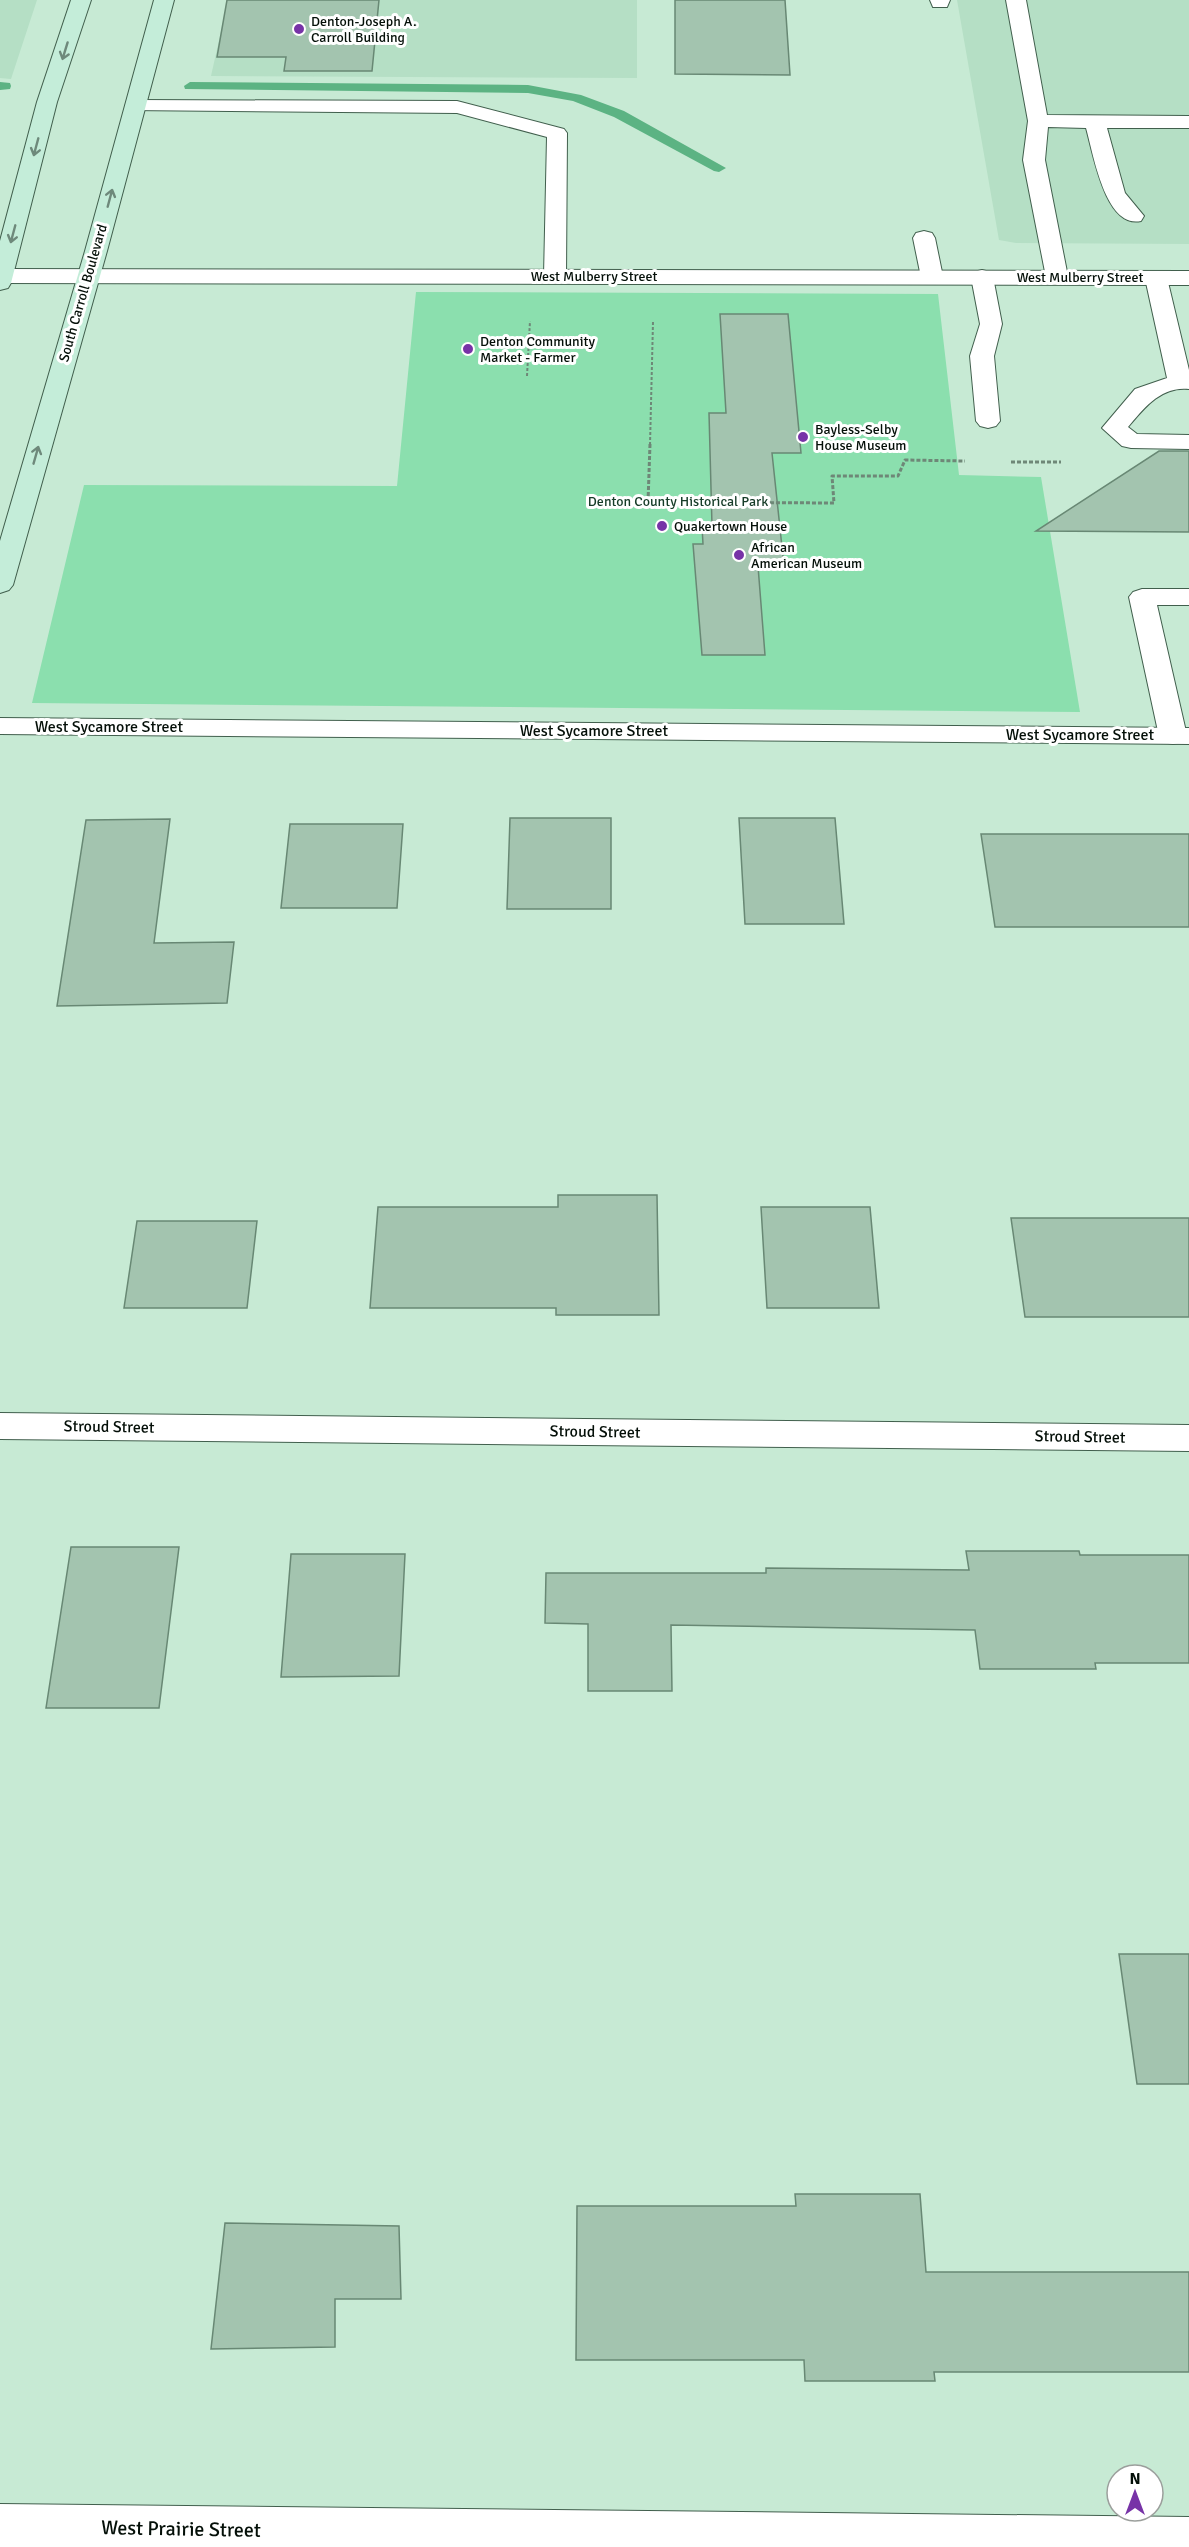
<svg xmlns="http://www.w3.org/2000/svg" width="1189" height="2547" viewBox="0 0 1189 2547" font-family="Signika,sans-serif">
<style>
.built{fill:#b5dfc5}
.green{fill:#8bdfae}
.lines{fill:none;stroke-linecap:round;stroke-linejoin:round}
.stream{fill:#5cb383;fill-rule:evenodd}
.building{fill:#a3c4af;stroke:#688874;stroke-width:1.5}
.service-casing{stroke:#415f4d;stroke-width:2}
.minor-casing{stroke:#415f4d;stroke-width:2}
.tertiary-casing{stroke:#415f4d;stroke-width:2}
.secondary-casing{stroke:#415f4d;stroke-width:2}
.path-far1{stroke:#6e8777;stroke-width:2;stroke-dasharray:3 2;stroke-linecap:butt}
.path{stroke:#6e8777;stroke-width:3;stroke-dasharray:4 2;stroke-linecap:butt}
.service{fill:#fff;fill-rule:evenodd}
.minor{fill:#fff;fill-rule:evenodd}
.tertiary{fill:#fff;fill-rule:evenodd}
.secondary{fill:#c4edd9;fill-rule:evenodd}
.oneway{stroke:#6e897b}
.poi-dot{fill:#7733a7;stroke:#fff;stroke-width:2}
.labels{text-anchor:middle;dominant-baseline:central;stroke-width:6;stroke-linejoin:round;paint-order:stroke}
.far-poi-label{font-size:14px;fill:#040f08;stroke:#fff;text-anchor:start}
.far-street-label{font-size:14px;fill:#040f08;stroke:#fff}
.far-park-label{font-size:14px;fill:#163c28;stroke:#fff}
.street-label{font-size:16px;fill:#040f08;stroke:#fff}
.near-street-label{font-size:20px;fill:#040f08;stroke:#fff}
</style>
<rect width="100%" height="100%" fill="#c7ead4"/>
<path class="built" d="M0,0H37L11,79L0,78Z
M228,0H637V78L211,76Z
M957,0H1189V244L1016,243L999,240Z"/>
<path class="green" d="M416,292L938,294L959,475L1041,477L1080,712L32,703L84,485L397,486Z"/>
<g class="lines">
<path class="stream" d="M0,82L10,83L11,86L10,89L0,90Z
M190,82L528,85L581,95L624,111L726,168L719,172L714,171L614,117L573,101L528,93L185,89L184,86Z"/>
</g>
<path class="building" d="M227,0H379L372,71H284L286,57H217Z
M675,0H785L790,75L675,74Z
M720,314H788L801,453H772L784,566H758L765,655H702L693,544H703L702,526H712L709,413H726Z
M1159,451H1189V532L1036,531Z
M510,818H611V909H507Z
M739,818H835L844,924H745Z
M170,819L154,943L234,942L227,1003L57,1006L86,820Z
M290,824H403L397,908H281Z
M981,834H1189V927H995Z
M558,1195H657L659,1315H556V1308H370L378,1207H558Z
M761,1207H870L879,1308H767Z
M1011,1218H1189V1317H1025Z
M137,1221H257L247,1308H124Z
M71,1547H179L159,1708H46Z
M966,1551H1079L1080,1555H1189V1663H1095L1096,1669H980L975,1630L671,1625L672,1691H588V1624L545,1623L546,1573H766V1568L969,1570Z
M291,1554H405L399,1676L281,1677Z
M1119,1954H1189V2084H1137Z
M795,2194H920L926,2272H1189V2372H934L935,2381H805L804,2360H576L577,2206H796Z
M225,2223L399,2226L401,2299H335V2347L211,2349Z"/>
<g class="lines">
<g class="service-casing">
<path id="service" d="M930,0H950L947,7H933Z
M1006,0H1026L1047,115L1189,116V128H1107L1125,193L1144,216L1141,221C1105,229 1093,152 1086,128L1048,127L1045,160L1068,277L1065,282L1057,284L1049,282L1046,277L1023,160L1028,121Z
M135,100L457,101L564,129L567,133L566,276L563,281L555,283L547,281L544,276L547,137L457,113L128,110L125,106L128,102Z
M924,231L932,233L935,238L943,277L940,282L932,284L924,282L921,277L913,238L916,233Z
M982,270L990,272L993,277L1002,324L994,356L1000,421L996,426L988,428L980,426L976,421L970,356L980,324L971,277L974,272Z
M1156,271L1164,273L1167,278L1189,370V389C1161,386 1144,408 1128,427L1137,434L1189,435V449L1131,448L1122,446L1102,428L1135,389L1167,378L1145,278L1148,273Z
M1142,589H1189V605H1157L1187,736L1183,742L1173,744L1163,742L1159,736L1129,597L1133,592Z"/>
</g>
<g class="minor-casing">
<path id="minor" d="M0,269L1189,271V285L0,283Z
M0,1413L1189,1425V1451L0,1439Z"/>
</g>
<g class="tertiary-casing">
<path id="tertiary" d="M0,718L1189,728V744L0,734Z
M0,2504L1189,2517V2547H0Z"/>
</g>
<g class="secondary-casing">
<path id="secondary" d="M71,0H91L57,102L11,283L8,288L0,290V241L37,102Z
M154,0H174L107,251L13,585L9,590L0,593V541L85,251Z"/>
</g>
<path class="path-far1" d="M527,376L530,321
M650,445L653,322"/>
<path class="path" d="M650,444L648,502L834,503L832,476H898L905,460L965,461
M1011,462H1061"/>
<use href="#service" class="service"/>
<use href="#minor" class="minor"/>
<use href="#tertiary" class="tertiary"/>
<use href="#secondary" class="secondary"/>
</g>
<defs><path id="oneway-shaft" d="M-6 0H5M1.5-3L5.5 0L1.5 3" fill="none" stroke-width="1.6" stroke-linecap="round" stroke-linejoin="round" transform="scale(1.5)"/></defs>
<g class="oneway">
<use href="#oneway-shaft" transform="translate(65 51) rotate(107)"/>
<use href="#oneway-shaft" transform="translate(36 147) rotate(105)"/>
<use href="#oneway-shaft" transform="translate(110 198) rotate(-75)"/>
<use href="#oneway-shaft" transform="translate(13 234) rotate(105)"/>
<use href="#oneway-shaft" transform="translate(36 455) rotate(-74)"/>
</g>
<g class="poi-dot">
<circle cx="299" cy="29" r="6"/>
<circle cx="468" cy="349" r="6"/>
<circle cx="803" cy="437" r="6"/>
<circle cx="662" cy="526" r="6"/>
<circle cx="739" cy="555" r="6"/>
</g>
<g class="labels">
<g class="far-poi-label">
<text x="311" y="21">Denton-Joseph A.<tspan x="311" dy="16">Carroll Building</tspan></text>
<text x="480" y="341">Denton Community<tspan x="480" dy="16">Market - Farmer</tspan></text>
<text x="815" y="429">Bayless-Selby<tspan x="815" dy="16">House Museum</tspan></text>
<text x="674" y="526">Quakertown House</text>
<text x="751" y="547">African<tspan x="751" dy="16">American Museum</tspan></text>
</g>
<g class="far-street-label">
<text x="594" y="276">West Mulberry Street</text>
<text x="1080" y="277">West Mulberry Street</text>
<text transform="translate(83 293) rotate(-74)">South Carroll Boulevard</text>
</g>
<g class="far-park-label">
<text x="678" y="501">Denton County Historical Park</text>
</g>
<g class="street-label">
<text x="109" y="727">West Sycamore Street</text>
<text x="594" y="731">West Sycamore Street</text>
<text x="1080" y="735">West Sycamore Street</text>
<text transform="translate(109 1427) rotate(1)">Stroud Street</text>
<text transform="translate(595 1432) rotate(1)">Stroud Street</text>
<text transform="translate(1080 1437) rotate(1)">Stroud Street</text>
</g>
<g class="near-street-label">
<text transform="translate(181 2529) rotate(1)">West Prairie Street</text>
</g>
</g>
<g transform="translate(1135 2493)"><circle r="28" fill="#ffffff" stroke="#9b9f9c" stroke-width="1.5"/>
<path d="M0-4.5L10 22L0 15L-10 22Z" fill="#7733a7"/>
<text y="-9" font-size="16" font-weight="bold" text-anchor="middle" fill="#040f08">N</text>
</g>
</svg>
